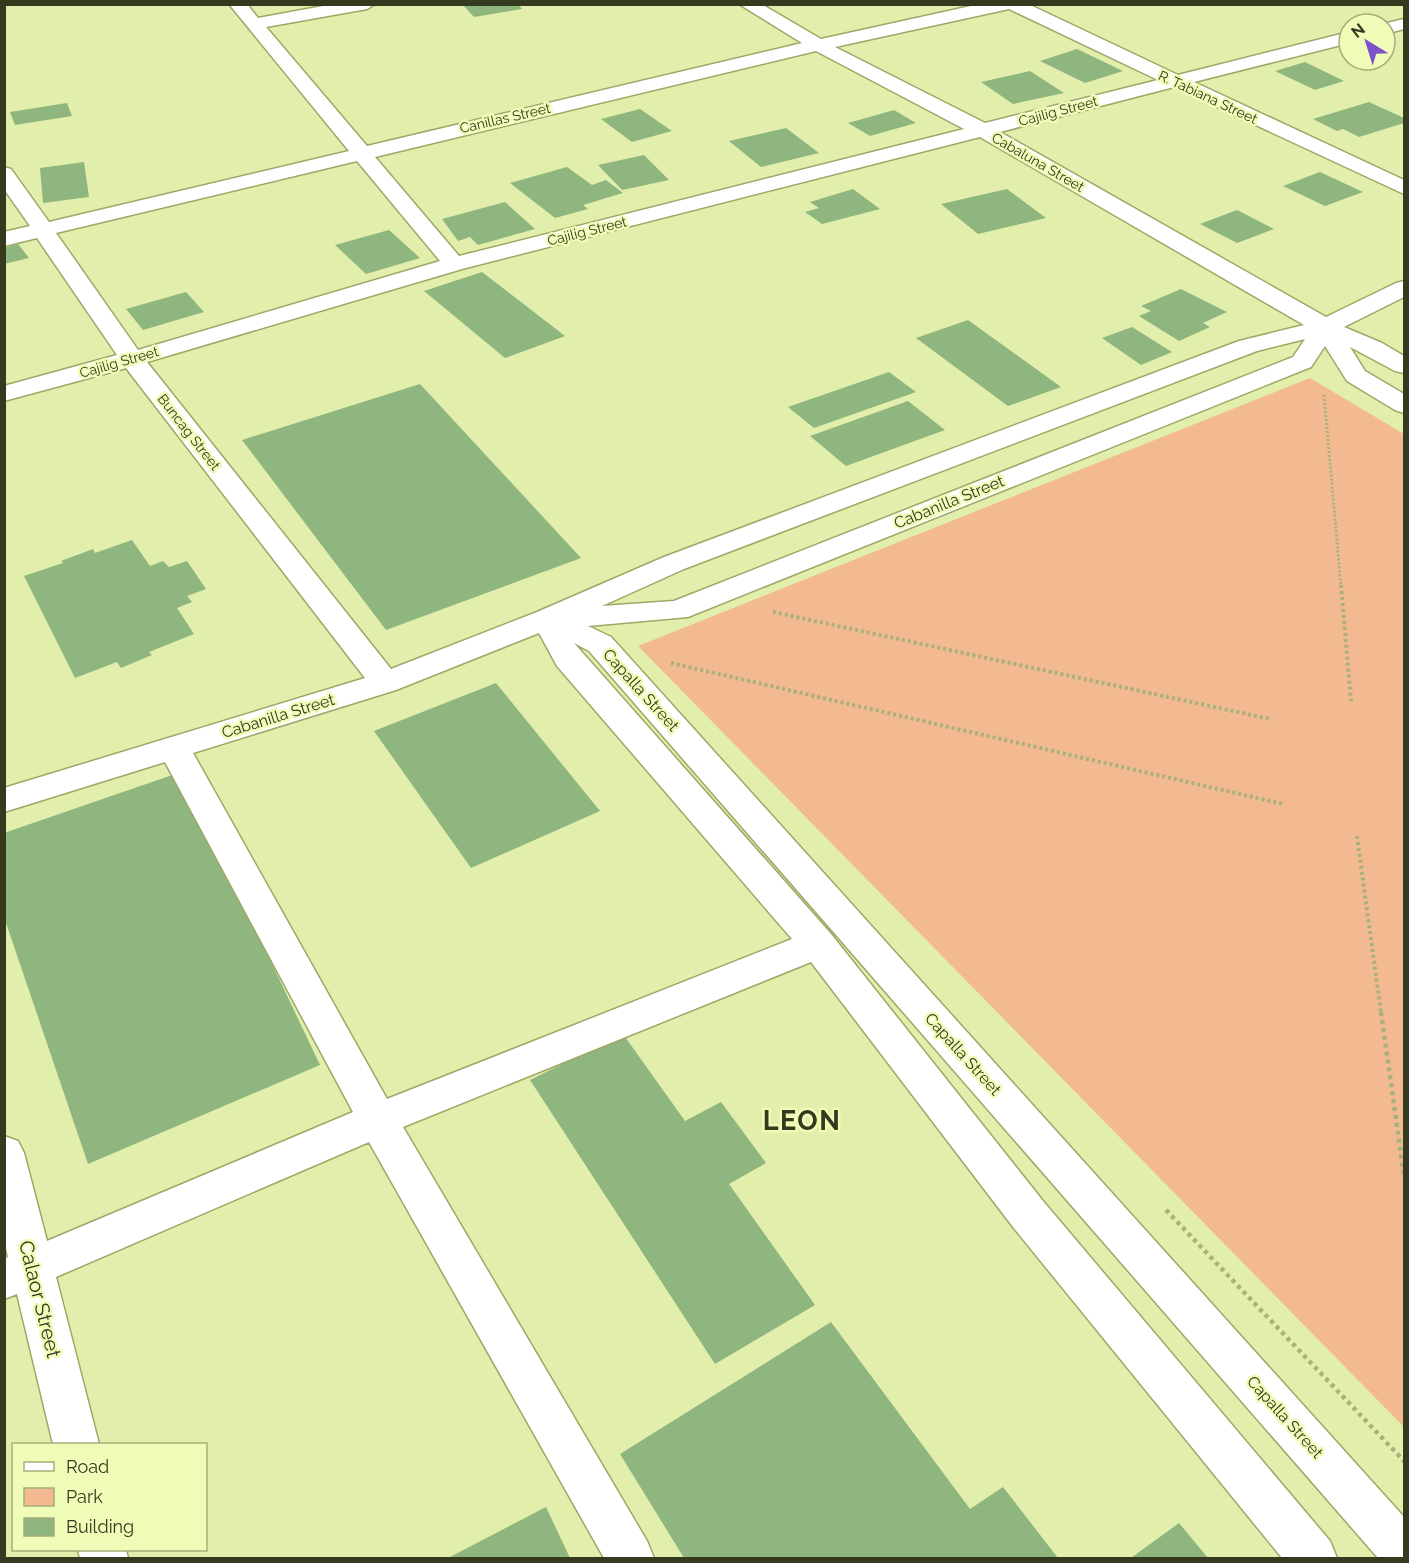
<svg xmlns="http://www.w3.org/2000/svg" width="1409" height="1563" viewBox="0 0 1409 1563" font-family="Raleway,sans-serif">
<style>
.green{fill:#f3ba92}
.building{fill:#8fb67e}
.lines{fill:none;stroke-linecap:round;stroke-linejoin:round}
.minor-casing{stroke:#9da867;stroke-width:3}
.path-far2{stroke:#a8b17b;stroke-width:3;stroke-dasharray:2 2;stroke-linecap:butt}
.path-far1{stroke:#a8b17b;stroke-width:4;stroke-dasharray:3 3;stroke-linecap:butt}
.path{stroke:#a8b17b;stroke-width:4.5;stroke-dasharray:4 4;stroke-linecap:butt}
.minor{fill:#fff;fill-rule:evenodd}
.labels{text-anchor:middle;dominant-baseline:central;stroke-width:5;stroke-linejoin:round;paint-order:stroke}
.far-street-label{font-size:14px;fill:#35391e;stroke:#effcb8}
.street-label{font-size:16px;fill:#35391e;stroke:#effcb8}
.near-street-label{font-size:20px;fill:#35391e;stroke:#effcb8}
.near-district-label{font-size:27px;font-weight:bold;letter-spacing:1.5px;fill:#35391e;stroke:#effcb8}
</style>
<rect width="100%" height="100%" fill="#e2eeab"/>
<path class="green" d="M1310,378L1404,434V1427L638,646Z"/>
<path class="building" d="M462,4H518L522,9L474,17Z
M1077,49L1123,71L1085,83L1040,61Z
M1305,62L1344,81L1315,90L1275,71Z
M1030,71L1064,93L1013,104L981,82Z
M1369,102L1404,118V123L1359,137L1343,129L1337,131L1313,119Z
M67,103L72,116L15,125L10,112Z
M640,109L672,131L632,142L601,119Z
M894,110L916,123L870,136L848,123Z
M786,128L819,153L761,167L729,141Z
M644,155L669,180L622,190L598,165Z
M84,162L89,197L43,203L40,168Z
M567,167L592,185L606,180L623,193L583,205L588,209L555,218L510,183Z
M1320,172L1363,192L1325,206L1283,186Z
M853,189L880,209L822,224L805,212L819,208L810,202Z
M1007,189L1046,218L978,234L941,204Z
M505,202L535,229L478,245L470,237L458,241L442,219Z
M1237,210L1274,229L1237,243L1200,224Z
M389,230L420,258L366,274L335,245Z
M18,244L29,258L4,264V248Z
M482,272L565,336L505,358L424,291Z
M1181,289L1227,312L1203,323L1210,327L1179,341L1139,316L1151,311L1141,306Z
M186,292L204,312L143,330L126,309Z
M968,320L1061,387L1008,406L916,338Z
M1132,327L1172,352L1141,365L1102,338Z
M889,372L916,392L814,428L788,407Z
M420,384L581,558L386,630L242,440Z
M908,401L945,430L846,466L810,436Z
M132,540L150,566L163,561L169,567L187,561L206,589L187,596L192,602L177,608L194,634L149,652L152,655L121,668L117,662L75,678L24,576L63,563L61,561L93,549L95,553Z
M496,683L600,811L471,868L374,731Z
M181,772L320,1065L88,1164L4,917V833Z
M623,1034L685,1121L721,1102L766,1163L729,1184L815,1305L715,1364L530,1080Z
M831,1322L970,1509L1003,1487L1058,1558H684L620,1454Z
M546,1507L570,1558H448Z
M1179,1523L1208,1558H1131Z"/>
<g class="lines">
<g class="minor-casing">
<path id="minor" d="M229,4H247L258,18L334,4H375L367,9L266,27L367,146L802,43L739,4H761L821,39L980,4H1028L1178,75L1349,32V43L1194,82L1404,180V194L1174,87L1000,132L1326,317L1396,283L1404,281V297L1344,327L1382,343L1404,356V373L1395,371L1350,347L1365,371L1404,394V413L1395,410L1347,381L1325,346L1311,367L688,617L588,626L611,637L1404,1517V1558H1378L589,651L574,643L831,934L1043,1201L1330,1541L1337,1558H1282L1013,1227L811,962L403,1127L647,1541L654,1558H604L369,1142L56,1277L99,1444H53L17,1294L4,1299V1259L8,1257L4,1240V1136L18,1141L24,1153L47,1241L353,1112L165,762L4,812V788L365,678L126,368L4,401V386L117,355L37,238L4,246V232L30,226L4,189V167L11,169L49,222L349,151ZM1009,9L1158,80L985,123L835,47ZM816,51L964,129L459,256L375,157ZM980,137L1304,325L1239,341L664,557L537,612L391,669L147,362L462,269ZM357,161L440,261L138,350L56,233ZM1305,339L1293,357L674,601L602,606L684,569L1257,351ZM539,633L557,666L792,939L387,1099L193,753L396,690Z
M1404,19V29L1385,34V24H1383Z
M78,1550H126L128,1558H80Z"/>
</g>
<path class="path-far2" d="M1324,395L1341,587"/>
<path class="path-far1" d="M1341,585L1351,701
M773,612L1270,719
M671,663L1283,804
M1357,836L1381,1013"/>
<path class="path" d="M1381,1012L1404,1176
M1166,1210L1404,1461"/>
<use href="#minor" class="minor"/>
</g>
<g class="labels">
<g class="far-street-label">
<text transform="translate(1208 97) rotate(25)">R. Tabiana Street</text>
<text transform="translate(1058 111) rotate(-15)">Cajilig Street</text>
<text transform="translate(505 118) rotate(-13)">Canillas Street</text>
<text transform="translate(1038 162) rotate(30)">Cabaluna Street</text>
<text transform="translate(587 231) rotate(-14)">Cajilig Street</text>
<text transform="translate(119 362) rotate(-16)">Cajilig Street</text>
<text transform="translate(189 432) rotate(52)">Buncag Street</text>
</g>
<g class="street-label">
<text transform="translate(949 502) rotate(-22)">Cabanilla Street</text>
<text transform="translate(641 690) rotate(48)">Capalla Street</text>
<text transform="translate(278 716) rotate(-17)">Cabanilla Street</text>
<text transform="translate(963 1054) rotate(48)">Capalla Street</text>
<text transform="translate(1285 1417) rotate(48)">Capalla Street</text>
</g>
<g class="near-street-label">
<text transform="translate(40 1299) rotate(76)">Calaor Street</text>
</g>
<g class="near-district-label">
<text x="802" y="1120">LEON</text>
</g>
</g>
<rect width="1409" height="1563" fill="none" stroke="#35391e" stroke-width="12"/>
<rect x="12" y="1443" width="195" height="108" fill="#effcb8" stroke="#a5ae7a" stroke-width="1.5"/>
<rect x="24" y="1462" width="30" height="9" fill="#ffffff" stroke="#a5ae7a" stroke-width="1.5"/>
<text x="66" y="1473" font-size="18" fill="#35391e">Road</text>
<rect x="24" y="1488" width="30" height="18" fill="#f3ba92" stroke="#a5ae7a" stroke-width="1.5"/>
<text x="66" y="1503" font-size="18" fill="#35391e">Park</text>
<rect x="24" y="1518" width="30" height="18" fill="#8fb67e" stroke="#a5ae7a" stroke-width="1.5"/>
<text x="66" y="1533" font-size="18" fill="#35391e">Building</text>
<g transform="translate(1367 42) rotate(322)"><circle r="28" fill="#effcb8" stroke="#a5ae7a" stroke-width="1.5"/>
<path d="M0-4.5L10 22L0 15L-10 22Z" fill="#7d51ca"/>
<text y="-9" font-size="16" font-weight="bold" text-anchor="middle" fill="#35391e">N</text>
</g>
</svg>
